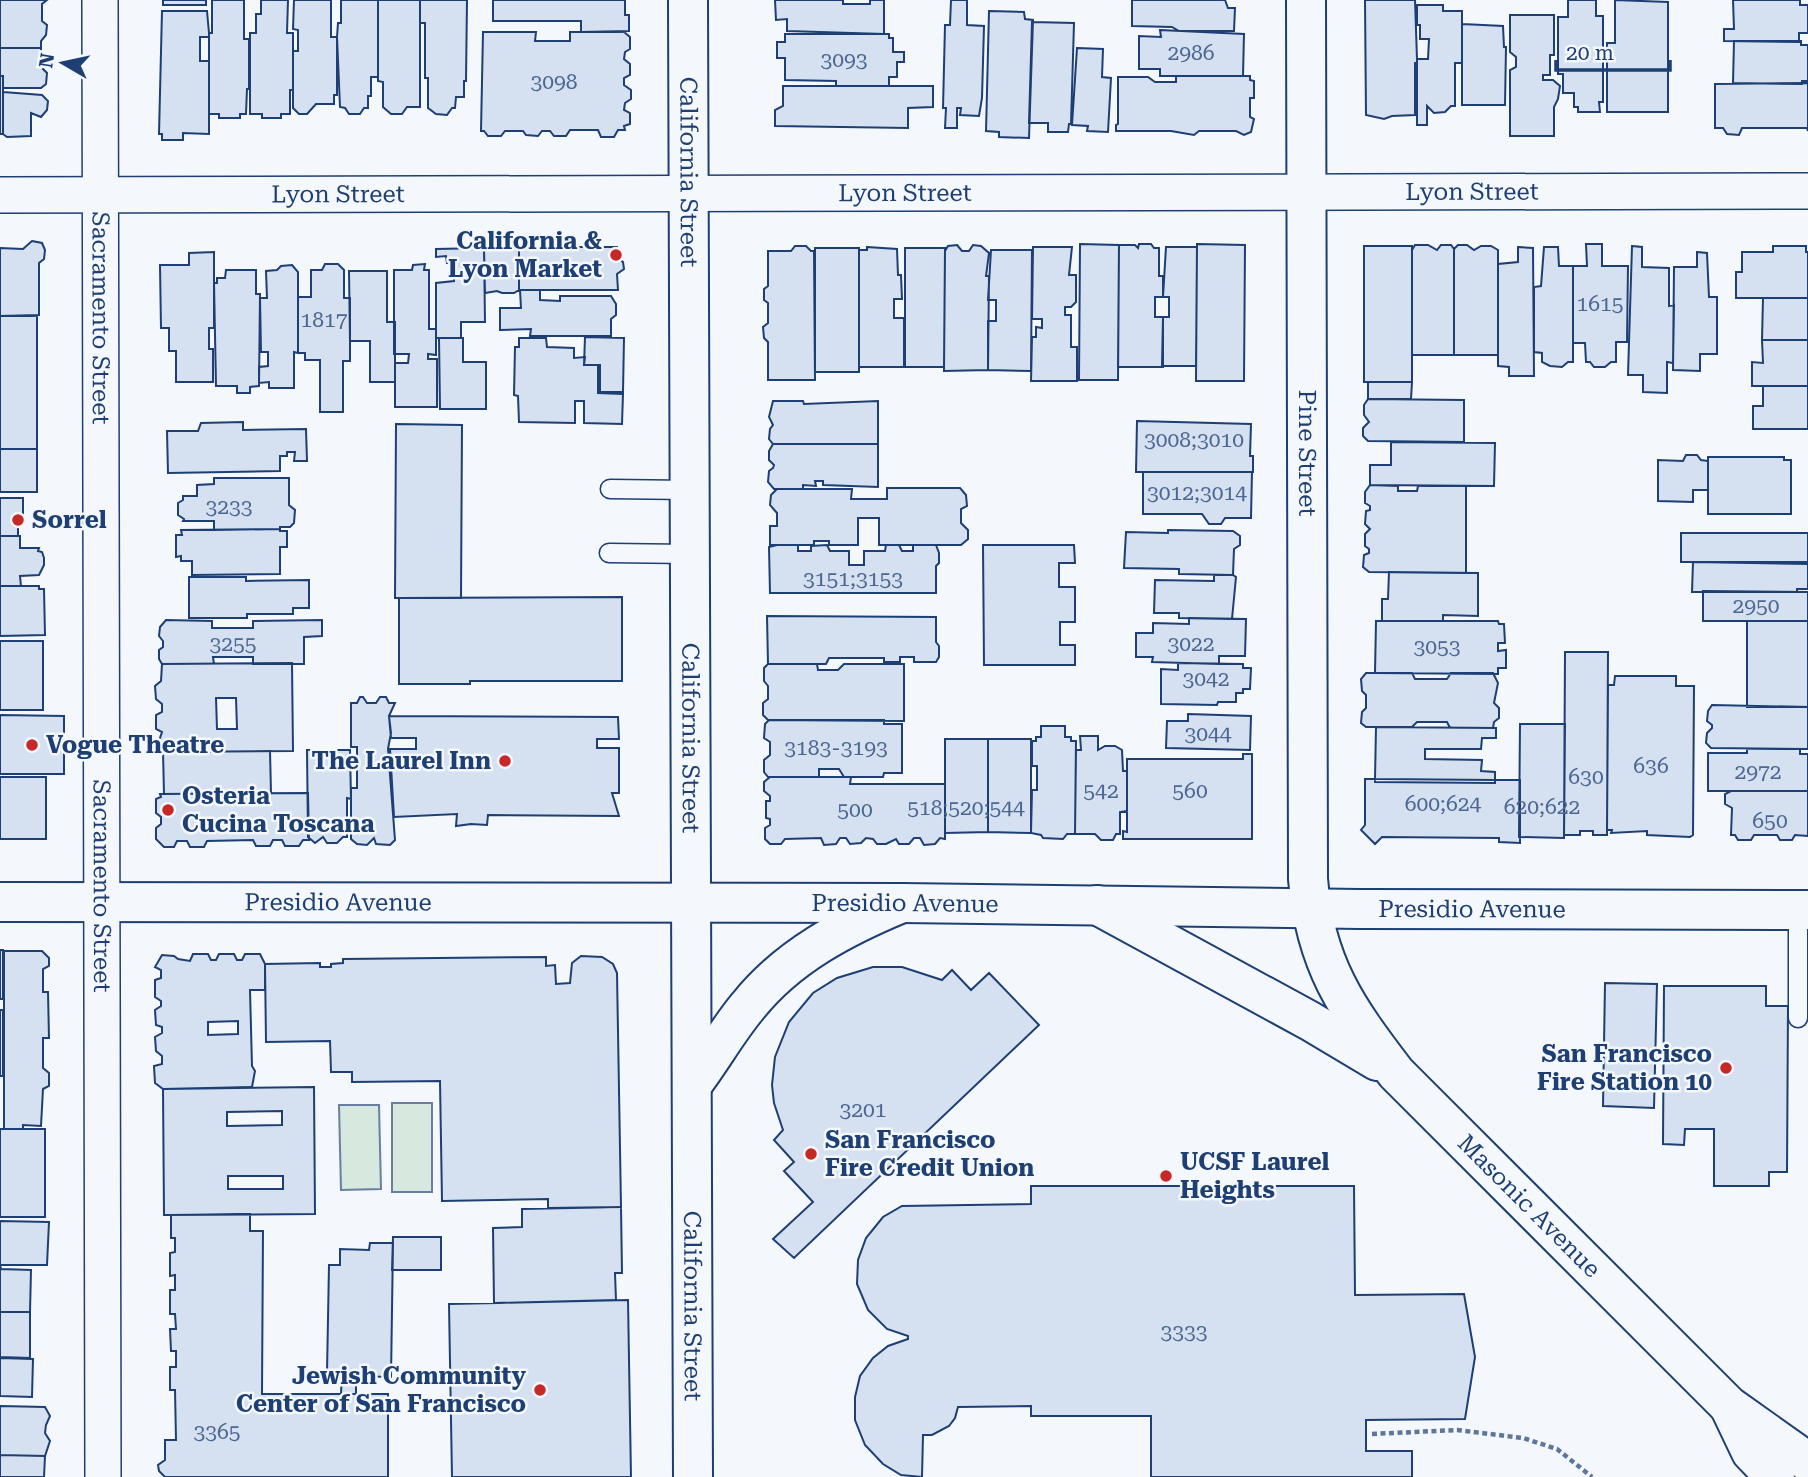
<svg xmlns="http://www.w3.org/2000/svg" width="1808" height="1477" viewBox="0 0 1808 1477" font-family="'Roboto Serif',serif">
<style>
.green{fill:#d7e8df;stroke:#687fa3;stroke-width:2}
.building{fill:#d5e0f0;stroke:#1d3f73;stroke-width:2;fill-rule:evenodd}
.lines{fill:none;stroke-linecap:round;stroke-linejoin:round}
.service-casing{stroke:#1d3f73;stroke-width:21}
.minor-casing{stroke:#1d3f73;stroke-width:38}
.tertiary-casing{stroke:#1d3f73;stroke-width:42}
.secondary-casing{stroke:#1d3f73;stroke-width:42}
.path{stroke:#5e769c;stroke-width:4.5;stroke-dasharray:5 3.5;stroke-linecap:butt}
.service{stroke:#f4f7fb;stroke-width:18}
.minor{stroke:#f4f7fb;stroke-width:35}
.tertiary{stroke:#f4f7fb;stroke-width:38}
.secondary{stroke:#f4f7fb;stroke-width:38}
.poi-dot{fill:#c62828;stroke:#f4f7fb;stroke-width:2.5}
.labels{text-anchor:middle;dominant-baseline:central;stroke-width:5;stroke-linejoin:round;paint-order:stroke}
.number-label{font-size:21px;fill:#4b6792}
.street-label{font-size:24px;fill:#1d3f73;stroke:#f4f7fb}
.poi-label{font-size:24px;font-weight:bold;fill:#1d3f73;stroke:#f4f7fb;text-anchor:start}
</style>
<rect width="100%" height="100%" fill="#f4f7fb"/>
<path class="green" d="M392,1103H432V1192H392Z
M339,1105H379L381,1189L341,1190Z"/>
<path class="building" d="M0,0H47L42,4V21L47,25L46,35L41,41V48H0Z
M163,0H206V5H163Z
M212,0H244V39H249V89H247L246,114H240V118H219V114H209V33H212Z
M261,0H288L287,33H293V90H290V114H281V118H262V114H250V33H256V14H261Z
M294,0H331V37H337V95H334V104H316L307,114H299L293,108V51H298V30L293,29Z
M341,0H378V77H371V96H368V108H364L360,114H349L345,108L340,107L337,37L338,23H341Z
M378,0H420V107H407L402,114H391L383,107V82L378,81Z
M420,0H467L466,81H464V97H456L455,108H452L447,115L436,114L428,108V78H425V23H420Z
M493,0H625V15H629V31L581,32V21H493Z
M775,0H843V4H870V0H884V34L787,31V19L776,20Z
M951,0H967V25L984,26L982,98L979,116L960,115L961,108H957V128H945L946,108H943L945,25H950Z
M1132,0H1225L1228,8H1235L1234,31H1179L1172,27L1132,26Z
M1365,0H1415L1417,59V63H1415V115L1392,116L1384,119L1366,115Z
M1568,0H1596V16H1603V102H1599L1600,112H1578V107H1574V93H1563V74H1558V17H1568Z
M1615,0L1668,2V112H1607V43H1615Z
M1733,0H1800V5H1808V33H1799V42L1724,41V29H1734Z
M1417,5H1443V11H1462V63H1455V106H1451L1445,112L1434,113L1427,106V125H1417V59H1428L1429,39H1420V25H1417Z
M162,11H207L209,33V37H200V61H209V134L183,133V140H162V134H159Z
M989,11L1024,12L1025,19L1033,20L1029,138L999,137V132L986,131Z
M1510,15H1554V55H1550V75H1543V80H1553L1560,86L1558,99L1554,107V136H1510V70L1516,67V57L1510,52Z
M1032,22L1074,23L1071,124H1069L1068,132H1048V123H1029Z
M1462,24L1503,26L1504,47H1506L1505,105H1462Z
M1160,30L1244,34L1243,76H1160V69H1139V36L1161,37Z
M483,32H536L535,41H570V32H624L630,37V49L625,52L624,59L630,64V75L624,78V85L631,90V99L625,103L624,110L630,113V124L624,126L625,130H618L614,137H601L598,130H570L566,136H554L550,131H542L538,136L526,135L523,131H505L501,136H488L484,131H481Z
M785,34H889V38H893V52H904V62H897V77H889V86H836V81L785,80V58H777V42H785Z
M1734,41H1801V45H1808V81H1802V84L1733,83Z
M0,48H41V67L47,73L46,84L41,88H3V76H0Z
M1077,48L1103,49L1102,77L1111,78L1108,132L1087,131L1088,126L1072,125Z
M0,76H3V134H0Z
M1176,76H1250V80L1254,81V98H1250V117L1254,119L1251,132L1244,135L1236,131H1199L1194,135L1171,131H1116V125L1118,124V77H1148L1155,82H1176Z
M1808,83V131L1807,128H1742L1739,135L1727,134L1723,128H1715V84Z
M783,86H933V107L908,108V128L775,126V110L783,106Z
M3,92L42,95L48,101L47,110L41,117L31,113V136L7,137L3,134Z
M32,241L42,243L45,250L44,259L39,263V315L0,316V248L23,249Z
M1080,244L1119,245L1118,380H1079Z
M1139,244H1151L1154,248H1159V276H1163V297H1155V317H1163V367H1118L1119,245H1135L1138,248Z
M1197,244L1245,245L1244,381H1196Z
M1586,244H1602V266H1628L1627,342H1616V362H1611L1605,367H1594L1590,362H1586L1585,343H1573V266H1587Z
M957,245L962,251H969L973,245L981,246L989,253L986,276H989L988,370L944,371L945,251L948,246Z
M1415,245H1428L1437,250L1441,245H1451L1454,249V355H1412V250Z
M1458,245H1467L1474,250L1481,246H1491L1498,250V355H1454V249Z
M795,246H806L811,251H814L815,380H768V342L764,338L763,327L768,323V303L764,300V289L768,286V251H791Z
M1364,246H1412V382H1364Z
M1632,246L1642,247V267L1669,268V306L1674,305L1673,363L1667,362V393L1643,392V375H1628Z
M1773,246H1806V252H1808V298H1736V272H1742V252H1773Z
M502,247L519,249V290L514,293H502L497,291L485,293L484,248Z
M536,247H617L618,258L623,262L624,269L617,274L618,290H519V249H536Z
M867,247L897,249L898,275H901L902,299H894V318H904V367H859V250H867Z
M1033,247H1072L1069,275H1076V302L1071,307H1065V315H1071V347H1077V381H1031L1032,337H1036V327L1042,328V319H1032Z
M1166,247H1197L1196,366H1162L1163,317H1169V297H1163Z
M1518,247L1533,248L1534,376H1509V367L1498,366V264L1518,262Z
M1544,247H1558L1559,266H1573V362H1568L1562,367L1550,366L1542,362V353L1534,352V287L1541,286Z
M484,248L485,322H461V338H436V283L454,281V263H447L446,256L436,257V249Z
M815,248H859V372H815Z
M905,248H945L944,367H905Z
M991,250H1032L1031,371L988,370V321H996V300H988Z
M214,252V328H209V349H213V382H176V351H169V328H161L160,265H189V253Z
M1697,252L1707,253L1709,297H1717V354H1700V371L1673,370L1674,267H1697Z
M325,264H338L344,270V298H350V361H343V412H320V360H305V353H298V297H311V270H322Z
M425,264L424,270H429V329H436V355L428,354V359H437V407H395V363H408L409,354H394V270H412L413,265Z
M292,265L298,272V353L294,352V388H269V382L259,383V367L268,366V352H261L260,298H267L266,271L277,270L281,266Z
M226,270H256V294H260L259,386L250,387V393H237V386H216L214,283H217V278H225Z
M349,271H387V322H395V382H370V341H350Z
M520,290H540V300L560,301V296H611L616,304V315L611,319V336H530L531,329L500,330V308H521Z
M1763,298H1808V340H1762Z
M0,316H37V449H0Z
M585,337L624,338L623,392H600V365H584Z
M439,338H463V362H486V409H440Z
M519,338H546L547,347L574,348V358L585,357L584,365H598V393L623,394L622,424L584,423V401H575V423L519,422L518,396L514,395L515,347H519Z
M1762,340H1808V386H1752V362L1763,363Z
M1368,382H1412L1411,399H1368Z
M1763,386H1808V429H1753V406H1763Z
M1368,399L1464,400V442L1368,441L1363,436V428L1369,422L1364,415V405Z
M773,401H803L804,404L878,401V444H773L769,439L770,429L773,425L769,417Z
M1137,421L1251,424L1250,456H1253V472H1136Z
M243,422V430L306,429L307,461H294L295,452H287V456H280V471L168,473L167,431H198L201,423Z
M396,424L462,425L461,598H395Z
M1391,442L1495,443L1494,486L1370,485V465H1391Z
M773,444H878V487L823,485V481H815L816,486L803,485V489H774L768,482L769,471L773,468L774,465L769,460V451Z
M0,449H37V492H0Z
M1686,455H1697L1701,460L1708,461V490H1693V502L1658,501V460L1683,461Z
M1708,457H1784V460H1791V514H1708Z
M1143,472H1252L1251,518H1225L1221,524H1209L1202,514H1143Z
M214,478H289V505L295,510L294,523L290,527H280V529L214,530V521H183L184,519L178,515V503L183,500V496H197V485L214,484Z
M1370,485L1398,486V491H1417L1418,486H1466V573L1369,572L1363,567L1364,555L1369,553V549L1365,546V534L1370,529L1365,524L1366,511L1370,510V506L1365,503V492Z
M887,488H960L966,495L967,506L961,509V523L968,530V539L961,545H879V518H858V545H829V541H814V545H770V526H777V513L770,505L771,495L777,489H852L851,499H887Z
M0,498H23V520H18V536H0Z
M280,529V531H287V547H280V574L192,575V561H181V556L176,557V535H182L181,530Z
M1168,530L1233,531L1240,536V545L1234,549L1233,575L1179,574V569L1124,568L1126,532L1168,533Z
M1681,533H1808V562H1681Z
M0,536H20V548H39L38,551L42,552L44,558V565L39,575L20,576L21,586H0Z
M777,545H798V551H811V546L827,545L830,551H849V565H864V551H885L886,545H899L902,551H913V545H936L939,553V563L936,566V593H770L769,547Z
M983,545H1074L1075,563H1059V587H1075V622H1060V645H1075V665H984Z
M1693,562L1808,564V589H1797V592H1692Z
M1389,572L1478,573V616L1443,615V621H1382V599H1388Z
M1214,575H1233L1236,577L1232,619L1179,618V613H1154L1155,580L1214,581Z
M189,577H246V581L309,580V608H293V614H247V618H189Z
M0,586H39V589H44L45,635L0,636Z
M1703,591L1808,592V621H1703Z
M622,597V681H470V684H399V598Z
M767,616L936,617V642L939,646V657L936,662H914V657H900V662H884V658H829L826,664H768Z
M1189,618L1246,619L1245,656H1219V664L1152,662L1153,657H1136V633H1153V623L1189,624Z
M166,620L212,621V628H253V621L322,620V636L304,637V664H253V657H213L214,664H162L159,659V650L163,647V641L159,636L160,627Z
M1376,621H1498L1499,624H1504L1505,643H1498V651L1506,650V668H1498V674L1375,673Z
M1747,621H1808V707H1747Z
M0,641H43V710H0Z
M1565,652H1608L1607,835H1593V831H1580V835H1564Z
M292,663L293,751L163,752L157,747L162,732L156,729V715L162,712V704L156,699L155,686L161,681L162,664ZM216,698H236L237,729H217Z
M1178,663L1243,664V668H1251L1250,689H1243V693H1236V702H1218L1217,705L1161,704V669L1178,670Z
M768,664H817L818,670H838L844,664H904V721L768,720L763,715V703L768,699V686L764,681V668Z
M1366,673H1412L1415,679H1447L1451,673H1493L1498,683L1494,703L1499,708V718L1494,722L1493,728H1450L1447,722H1417L1412,727H1366L1361,723L1362,712L1366,708V695L1362,691L1361,679Z
M1615,676H1676V686H1694L1693,835L1690,837L1647,835V831L1611,833L1612,830H1607L1608,685H1614Z
M360,697H363L367,703H376L380,697H386L389,703H395L389,716L391,733L388,749L395,840L390,845L376,844L374,838L367,845L357,844L351,839V788H357V747H351V703H357Z
M1712,705L1808,707V749L1711,748L1706,743L1707,733L1712,728V725L1707,721L1708,711Z
M1188,714L1251,716L1250,750L1166,748L1167,721H1188Z
M0,715L64,716V774H0Z
M389,716L618,717L619,739H597V748H619V793H612L619,816L488,815L487,825L471,824L456,826L457,814L394,817L390,749H416V738H391Z
M769,720H884V724H902V773H884L883,777H844L839,769H819V777H768L764,772V760L770,755V742L764,738L765,724Z
M1520,724H1565L1564,838L1519,837Z
M1041,726H1065V737H1071V741H1076L1075,834H1067L1063,839L1043,838L1041,835L1031,833L1032,790H1037V766H1032V741H1036V737H1041Z
M1376,727L1496,728V738H1482L1481,749H1425V759L1482,760L1481,771L1495,772V780L1375,779Z
M1080,736H1098V750L1105,746H1115L1122,750L1123,771H1127V811L1120,812V834H1116L1113,840H1101L1095,834H1075L1076,750H1081Z
M945,739H988V832L945,833Z
M988,739H1031V833L988,832Z
M1747,749H1800V754H1808V791H1708V753H1747Z
M307,750H350L351,799L347,798V837H343L337,843H327L323,837L315,843L308,837Z
M270,751L271,793L164,794L163,752Z
M1243,754H1252V839H1123V831L1127,832V759H1243Z
M0,777H46V839H0Z
M770,777H851L850,784H945V839L940,838L935,844L924,845L920,838H914L909,844H899L896,839L886,844H877L873,839L866,838L861,843L850,844L846,838H840L836,844L824,845L821,838L785,839L781,844H770L765,839V828L770,825V819L766,818V801H770V796L764,791V782Z
M1365,779H1375V782L1495,783V780H1520V843L1499,842V838L1382,837L1375,844L1361,830L1365,825Z
M1731,791H1808V836L1795,835L1792,840H1780L1777,835H1754L1751,840H1738L1735,835H1731L1732,808L1725,804V794Z
M308,793L309,840H303L299,846H285L282,840H273L270,846H256L253,840L207,841L204,847H190L187,841H177L174,847H164L156,839V828L161,824V817L156,813V799L161,797L160,794Z
M0,950H3V999H0Z
M4,951H42L49,958V966L43,969V992H48L49,1038H43V1068L49,1073V1086L43,1089L41,1126L23,1125V1129H4Z
M193,954H208L211,960H216L219,954H234L237,960H242L245,954H260L265,964V990H250L252,1066L255,1071L252,1087L163,1089L155,1083L154,1066L162,1064V1056L156,1051L155,1037L162,1033V1027L156,1025L155,1010L161,1006V1001L155,997V980L161,978V970L155,967L162,955L174,956L178,959L190,961ZM238,1021V1034L208,1035V1022Z
M581,956L602,957L613,964L617,973L621,1207L548,1208V1199L442,1201L440,1081L352,1082V1072H331L330,1041L266,1042L265,964L320,963V967H331V964L343,963V959L546,957V966L555,965L556,984L570,983L572,963Z
M873,967H902L942,980L952,970L971,990L989,973L1039,1025L794,1258L773,1239L813,1202L784,1171L794,1162L774,1140L783,1130L774,1103L772,1085L775,1057L789,1022L813,993L837,978Z
M1605,983L1657,984L1654,1108L1603,1106Z
M1664,986H1766V1006H1788L1787,1172H1769V1186H1714V1129H1685L1684,1145L1663,1144Z
M0,1010H3V1076H0Z
M314,1087L315,1214L164,1215L163,1089ZM282,1111V1125L227,1126V1112ZM228,1176H283V1189H228Z
M0,1129H45V1217H0Z
M1031,1186H1354L1355,1295L1464,1294L1475,1357L1465,1419L1366,1420V1451H1412V1477H1151V1416H1031V1406L958,1407L955,1418L949,1426L932,1435H923L922,1477L901,1475L883,1464L865,1445L855,1420V1397L860,1376L873,1358L888,1346L908,1339V1336L887,1329L868,1310L857,1284L858,1260L866,1238L883,1217L902,1206L1031,1204Z
M621,1207L622,1273H615L616,1300L494,1303L493,1228L522,1227V1209Z
M250,1214V1231H263L262,1394H388V1477H165L159,1471L158,1465L165,1460V1440H176L175,1390H170V1367H176V1351H171L170,1329H176L175,1314H170V1290H175V1275L170,1276V1253L175,1252V1238H171V1215Z
M0,1221L49,1222L47,1265H0Z
M393,1237H441V1270H392Z
M370,1243H393L391,1377L356,1376V1394H341L342,1373H327L329,1265H340V1249L369,1250Z
M0,1265L1,1269L31,1270L30,1312H0Z
M628,1300L631,1477H452L449,1304Z
M0,1312H30V1358L0,1357Z
M0,1358L33,1359L32,1397L0,1396Z
M0,1406L45,1407L50,1416L46,1425L45,1433L50,1441L45,1456L0,1455Z
M0,1455L45,1456L44,1477H0Z"/>
<g class="lines">
<g class="service-casing">
<path id="service" d="M610,489L690,490
M609,553L690,554
M1798,910V1018"/>
</g>
<g class="minor-casing">
<g id="minor">
<path id="s1" d="M100,0L103,1477"/>
<path id="s2" d="M0,195L1808,191"/>
</g>
</g>
<g class="tertiary-casing">
<g id="tertiary">
<path id="s3" d="M0,902L902,903L1360,909L1808,910"/>
</g>
</g>
<g class="secondary-casing">
<g id="secondary">
<path id="s4" d="M688,0L693,1477"/>
<path id="s5" d="M1306,0L1308,879C1315,963 1346,1008 1396,1073L1729,1406L1808,1462"/>
<path d="M1097,905L1310,1021L1377,1061"/>
<path d="M692,1085C712,1059 727,1031 748,1006C788,956 844,927 902,903"/>
<path d="M1730,1408L1751,1452L1775,1477"/>
</g>
</g>
<path class="path" d="M1372,1434L1457,1430L1523,1438L1557,1449L1592,1477"/>
<use href="#service" class="service"/>
<use href="#minor" class="minor"/>
<use href="#tertiary" class="tertiary"/>
<use href="#secondary" class="secondary"/>
</g>
<g class="poi-dot">
<circle cx="616" cy="255" r="7"/>
<circle cx="18" cy="520" r="7"/>
<circle cx="32" cy="745" r="7"/>
<circle cx="505" cy="761" r="7"/>
<circle cx="168" cy="810" r="7"/>
<circle cx="1726" cy="1068" r="7"/>
<circle cx="811" cy="1154" r="7"/>
<circle cx="1166" cy="1176" r="7"/>
<circle cx="540" cy="1390" r="7"/>
</g>
<g class="labels">
<g class="number-label">
<text x="1191" y="53">2986</text>
<text x="844" y="60">3093</text>
<text x="554" y="82">3098</text>
<text x="1600" y="304">1615</text>
<text x="324" y="320">1817</text>
<text x="1194" y="440">3008;3010</text>
<text x="1197" y="493">3012;3014</text>
<text x="229" y="507">3233</text>
<text x="853" y="579">3151;3153</text>
<text x="1756" y="606">2950</text>
<text x="233" y="644">3255</text>
<text x="1191" y="644">3022</text>
<text x="1437" y="647">3053</text>
<text x="1206" y="679">3042</text>
<text x="1208" y="734">3044</text>
<text x="836" y="748">3183-3193</text>
<text x="1651" y="766">636</text>
<text x="1758" y="772">2972</text>
<text x="1586" y="777">630</text>
<text x="1101" y="791">542</text>
<text x="1190" y="791">560</text>
<text x="1443" y="804">600;624</text>
<text x="1542" y="807">620;622</text>
<text x="966" y="808">518;520;544</text>
<text x="855" y="810">500</text>
<text x="1770" y="821">650</text>
<text x="863" y="1110">3201</text>
<text x="1184" y="1332">3333</text>
<text x="217" y="1432">3365</text>
</g>
<g class="street-label">
<text stroke="none"><textPath href="#s4" startOffset="172">California Street</textPath></text>
<text stroke="none"><textPath href="#s2" startOffset="1472">Lyon Street</textPath></text>
<text stroke="none"><textPath href="#s2" startOffset="338">Lyon Street</textPath></text>
<text stroke="none"><textPath href="#s2" startOffset="905">Lyon Street</textPath></text>
<text stroke="none"><textPath href="#s1" startOffset="318">Sacramento Street</textPath></text>
<text stroke="none"><textPath href="#s5" startOffset="453">Pine Street</textPath></text>
<text stroke="none"><textPath href="#s4" startOffset="738">California Street</textPath></text>
<text stroke="none"><textPath href="#s1" startOffset="886">Sacramento Street</textPath></text>
<text stroke="none"><textPath href="#s3" startOffset="338">Presidio Avenue</textPath></text>
<text stroke="none"><textPath href="#s3" startOffset="905">Presidio Avenue</textPath></text>
<text stroke="none"><textPath href="#s3" startOffset="1472">Presidio Avenue</textPath></text>
<text stroke="none"><textPath href="#s5" startOffset="1284">Masonic Avenue</textPath></text>
<text stroke="none"><textPath href="#s4" startOffset="1306">California Street</textPath></text>
</g>
<g class="poi-label">
<text x="602" y="241" text-anchor="end">California &amp;<tspan x="602" dy="28">Lyon Market</tspan></text>
<text x="32" y="520">Sorrel</text>
<text x="46" y="745">Vogue Theatre</text>
<text x="491" y="761" text-anchor="end">The Laurel Inn</text>
<text x="182" y="796">Osteria<tspan x="182" dy="28">Cucina Toscana</tspan></text>
<text x="1712" y="1054" text-anchor="end">San Francisco<tspan x="1712" dy="28">Fire Station 10</tspan></text>
<text x="825" y="1140">San Francisco<tspan x="825" dy="28">Fire Credit Union</tspan></text>
<text x="1180" y="1162">UCSF Laurel<tspan x="1180" dy="28">Heights</tspan></text>
<text x="526" y="1376" text-anchor="end">Jewish Community<tspan x="526" dy="28">Center of San Francisco</tspan></text>
</g>
</g>
<g transform="translate(63 63) rotate(279)" stroke="#f4f7fb" stroke-width="5" paint-order="stroke">
<path d="M0-5L12 26L0 18L-12 26Z" fill="#1d3f73"/>
<text y="-10" font-size="19" font-weight="bold" text-anchor="middle" fill="#1d3f73">N</text>
</g>
<path d="M1556 60v10h114v-10" fill="none" stroke="#1d3f73" stroke-width="3.5"/>
<text x="1566" y="60" font-size="21" fill="#1d3f73" stroke="#f4f7fb" stroke-width="5" paint-order="stroke">20 m</text>
</svg>
